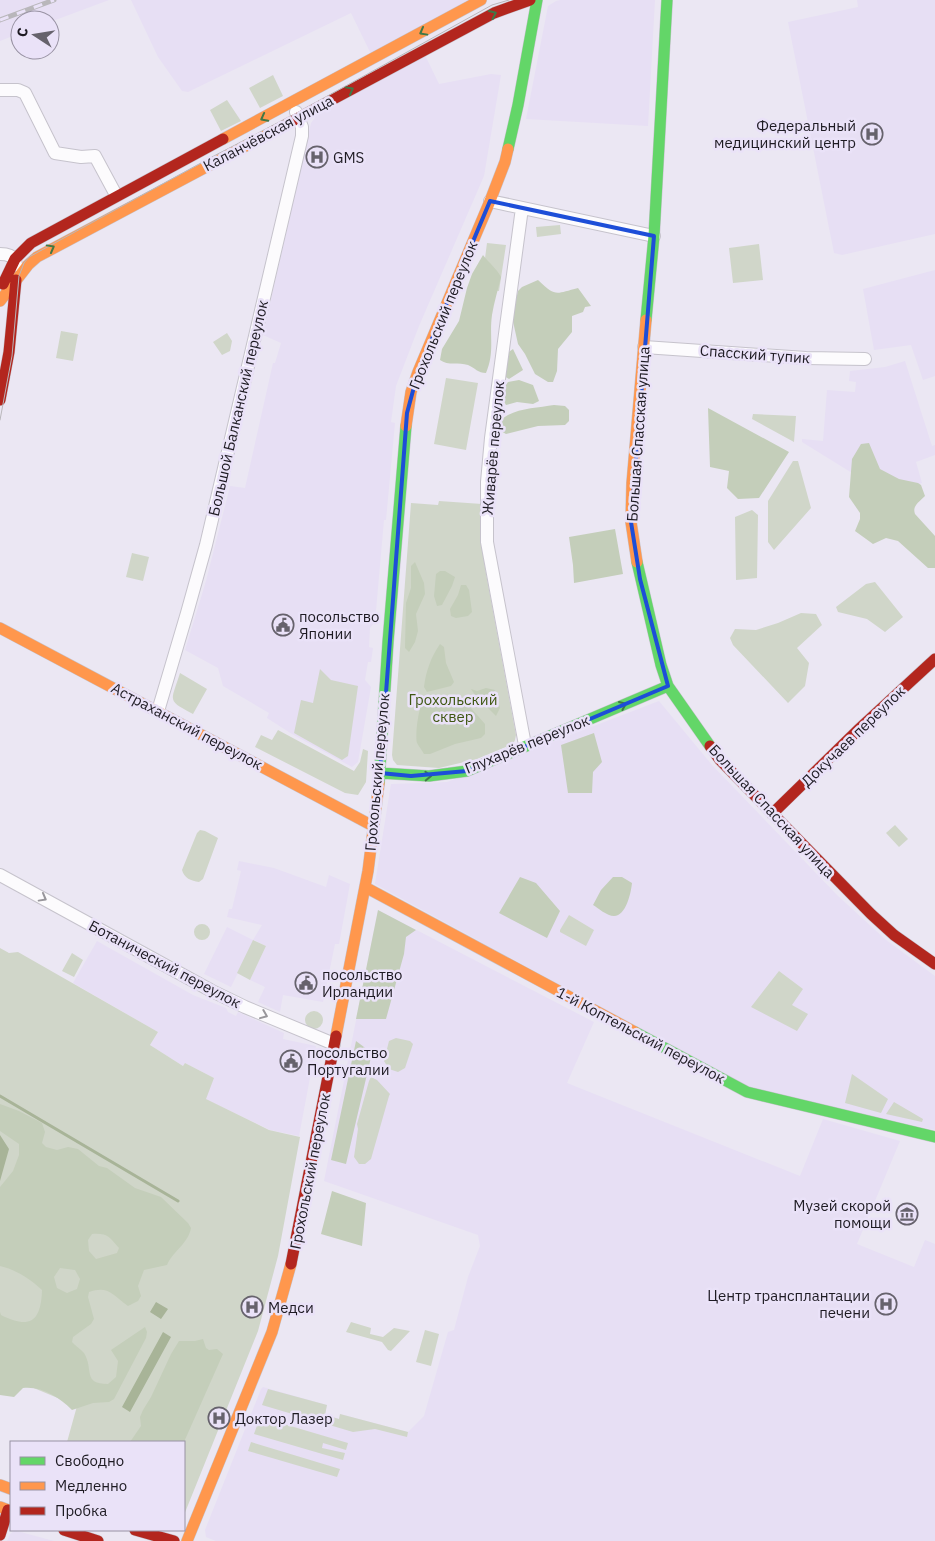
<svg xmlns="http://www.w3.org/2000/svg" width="935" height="1541" viewBox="0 0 935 1541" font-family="'IBM Plex Sans',sans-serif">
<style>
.built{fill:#e7dff4}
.green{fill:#d0d6c9}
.forest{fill:#c4ceba;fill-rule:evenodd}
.water{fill:#a8b498}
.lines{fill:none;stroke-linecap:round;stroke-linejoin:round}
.stream{stroke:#a8b498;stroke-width:3}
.street-casing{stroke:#c6c3cc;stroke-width:14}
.fast-casing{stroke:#c6c3cc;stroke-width:12}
.slow-casing{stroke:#c6c3cc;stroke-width:12}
.jam-casing{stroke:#c6c3cc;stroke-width:12}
.street{stroke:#fcfbfd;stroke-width:12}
.fast{stroke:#63d668;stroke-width:11}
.slow{stroke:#ff974d;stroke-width:11}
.jam{stroke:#b3261e;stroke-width:11}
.tram{stroke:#b9b7bb;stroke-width:1}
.rail-casing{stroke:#b9b7bb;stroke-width:5}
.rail{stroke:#eae2f8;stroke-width:3;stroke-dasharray:9;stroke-linecap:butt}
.oneway{stroke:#407846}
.oneway2{stroke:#98969b}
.marked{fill:none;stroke:#1d4ed8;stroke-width:4;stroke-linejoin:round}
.labels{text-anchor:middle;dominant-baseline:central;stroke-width:5;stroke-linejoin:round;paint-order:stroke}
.poi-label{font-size:15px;fill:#1e1b23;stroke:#eae2f8;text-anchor:start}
.street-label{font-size:15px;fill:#1e1b23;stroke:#eae2f8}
.park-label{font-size:15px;fill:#3f5712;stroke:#eae2f8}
</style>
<rect width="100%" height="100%" fill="#ebe7f3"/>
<path class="built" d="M0,0H109L50,22V20H20V33L0,41Z
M131,0H471L371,54L351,13L188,92L182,91L158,57Z
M560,0H655L648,126L526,119L548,6L556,1Z
M857,0H935V234L842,255L834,253L788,22L858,7Z
M425,55L439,84L491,74L501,75L484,176L419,326L396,386L391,422L395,423L386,520H384L375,622L370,628L369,647L373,648L371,662H368L365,680L371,687L358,762L352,767L292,734L267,718L269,713L223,686L218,668L185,650L206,581L230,486L245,488L273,363H275L281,343L263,335L311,123L316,116Z
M935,270V376L923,380L911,345L874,350L863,289Z
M905,361L932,446L935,445V455L916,462L922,483L913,486L899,502L802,442V439L823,441L827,390L855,392L856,382L849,381L850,371L885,367Z
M659,701L712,765L837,895L886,940L935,976V1130L749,1088L375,884L391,784L447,782Z
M239,861L274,868L326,887L329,875L350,884L339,944H335L323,1002L283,995L280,1012L258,1002L265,987L250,980L266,946L254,940L231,987L204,974L227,927L253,940L262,925L227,917L229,909H232L241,871L237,870Z
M378,910L594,1022L567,1083L800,1176L823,1119L900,1141L857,1244L914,1267L925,1240L935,1244V1541H216L206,1537L205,1530L261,1389L263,1387L327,1405L325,1415L339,1419L340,1414L408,1432L424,1416L448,1332L454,1330L468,1277L480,1246L478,1235L324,1181Z
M97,941L193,995L226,1008L228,1012L236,1016L238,1012L284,1033L283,1039L316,1046L299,1136L270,1130L205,1099L214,1078L185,1063L183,1066L150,1045L158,1032L73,983Z
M14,1531H17L54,1541H7L10,1534Z"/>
<path class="green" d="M273,75L283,96L260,108L249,88Z
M227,100L241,121L221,131L210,110Z
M560,225L561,234L537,237L536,227Z
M487,243L506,245L499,291L481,289Z
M759,244L763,280L733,283L729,248Z
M61,331L78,334L73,361L56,358Z
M227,333L232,341L230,351L222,355L213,342Z
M446,378L478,383L466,450L434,444Z
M753,414L796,416L794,442L752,419Z
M793,461H798L811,508L774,550L768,542V501Z
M439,501L482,504L481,525L485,568L516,735L515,740L513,744L477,759L439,768L397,765L393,760L392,755L411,503L438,505Z
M752,510L758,515L757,578L736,580L735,517Z
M132,553L149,557L143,581L126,577Z
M875,582L903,617L885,632L867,619L838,612L836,607L866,584Z
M801,613L816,614L822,625L797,648L809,663L805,686L788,703L733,645L730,638L735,629L756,630L778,623Z
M320,669L331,680L358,686L348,756L342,760L294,733L301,700L313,703Z
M180,673L207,689L193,714C166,700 171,702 180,673Z
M278,730L354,771L360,762L363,749L368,751L366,782L358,795L345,793L255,747L261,735L272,740Z
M895,825L908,839L899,847L886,833Z
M200,830L205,831L218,838L203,879L199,882C191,881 184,878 182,870L197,833Z
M569,915L594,930L586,946L560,932V930Z
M194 932a8 8 0 1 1 16 0a8 8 0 1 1-16 0Z
M253,940L266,946L250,980L237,973Z
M0,948L9,953L18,952L158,1032L150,1045L183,1066L185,1063L214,1078L206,1099L269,1130L300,1137L278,1256L258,1331L184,1515V1442H67L77,1406L0,1374Z
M72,953L83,960L74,977L62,971Z
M779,971L803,989L792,1005L808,1014L797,1031L751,1007Z
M305 1020a9 9 0 1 1 18 0a9 9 0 1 1-18 0Z
M396,1038L410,1041L413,1044L405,1068L398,1072L389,1069L384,1061L389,1041Z
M852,1074L888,1099L881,1113L845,1103Z
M371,1077L377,1080L390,1094L389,1096L371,1159L365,1164H359L354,1157L358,1129L357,1124L369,1081Z
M894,1102L923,1119L922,1122L886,1114Z
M351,1322L371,1328L370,1334L383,1337L394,1328L410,1331L391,1351L388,1350L382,1342L346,1332Z
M425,1330L439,1334L431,1366L416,1362Z
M268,1389L327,1405L325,1415L339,1419L340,1414L408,1432L407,1437L375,1429L353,1432L262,1405Z
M260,1417L348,1443L346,1450L323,1443L322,1448L345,1453L343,1460L254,1434Z
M251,1442L340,1469L337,1477L248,1451Z"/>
<path class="forest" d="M483,255C489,263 497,269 501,277C498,290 494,302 492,315C489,336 495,352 486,373C478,373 475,368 468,365C459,362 448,366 440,360L442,349L459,321L467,288L472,274Z
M538,280C556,297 555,294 578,288L591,306L585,307L583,312L572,316V332L558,349L557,371L553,382H548L535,374L525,354L518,344L512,317L518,291L522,287Z
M513,349L523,370L509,379L504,376L506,354Z
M519,380L533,385L539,401L533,404L517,402L506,405L502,398L505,386L508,382Z
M554,405L565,406L569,410V421L565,425L538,426L506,434L501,431V420C514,408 537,408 554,405Z
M708,408L789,452L759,498L738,499L727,488L729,471L710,467Z
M869,443L880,469L899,479L918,483L921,485L925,496C919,502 912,506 915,514L935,536V568H928L898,541L886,538L873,544L855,531L860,519V513L849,497L852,459L861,444Z
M615,529L623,574L574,583L573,565L569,537Z
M415,562L424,583L425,594L416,614L418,631L415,642L409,652L405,648L406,603L411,588V566Z
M440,571H445L455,577L452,586L442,605L437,606L434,596L436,574Z
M461,585H466L469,590L472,612L468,616L456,618L451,616L450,609L458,595Z
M440,644L444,647L446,663L454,682L451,686L427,692L424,687C426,671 431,657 440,644Z
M486,688L495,690L500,708L496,716L475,695L471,689L477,691Z
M447,697H457L463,699L485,724V734L481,738L455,744L430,754H424C422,750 419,747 417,743C415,736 418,713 421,706H426Z
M594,733L602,762L593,772L592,793H568L561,745Z
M520,877L536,883L560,911L547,938L499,913Z
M613,877H622L632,883C631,893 626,916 614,916C607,916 598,908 593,905L601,890Z
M378,910L416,930L406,937L404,954L386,1019H356Z
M356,1041L372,1053L346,1164L331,1160Z
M0,1104L19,1111L42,1123L45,1132L42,1143L46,1147L57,1150L68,1147L78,1149L99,1166L107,1168L135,1188L161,1197L188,1223L191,1228C188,1244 173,1251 167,1265L144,1270L138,1286L141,1296L138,1301L128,1306C113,1295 108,1285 89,1292L88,1297L94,1319L91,1324L73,1337L72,1342C75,1346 81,1349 84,1353C94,1369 82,1384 108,1384L116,1377L118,1361L111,1350L145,1327L147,1332L146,1338L114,1399L109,1402L93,1403L72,1410C59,1397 42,1386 23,1388L14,1397L0,1395V1312L1,1315C29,1329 41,1323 42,1290C30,1279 17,1270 0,1266V1187L13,1171L19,1155V1144L0,1131ZM92,1234C108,1233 109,1237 119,1248L117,1253L96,1259L89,1251L88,1240ZM60,1268L75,1270L80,1279L77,1289L67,1293L57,1288L54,1277Z
M332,1191L366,1203L362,1246L321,1234Z
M203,1339L206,1348L209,1350L217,1349L223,1354L184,1442H130L141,1426L140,1417L143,1410L151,1397L171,1354L179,1341H195Z"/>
<path class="water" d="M0,1135L9,1149L0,1181Z
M156,1302L168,1309L161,1319L150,1312Z
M163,1332L171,1337L130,1412L122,1407Z"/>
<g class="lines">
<path class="stream" d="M0,1096L178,1201"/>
<g class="street-casing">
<path id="street" d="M0,90H18L25,93L55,153L81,157L95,156L116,195
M490,201L654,236
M522,208L491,438L487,482V542L525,745
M0,254C8,254 15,256 16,265
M644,347L806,358L865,359
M158,711L187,613L206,545L302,136V127L296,112
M0,875L212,991L245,1007L334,1044"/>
</g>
<g class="fast-casing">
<path id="fast" d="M508,149L518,105L537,0
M646,320L654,236L667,0
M637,562L661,665L668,686L710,746
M380,773L429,776L467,771L668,686
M379,783L388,642L406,426
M635,1032L747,1092L935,1137"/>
</g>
<g class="slow-casing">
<path id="slow" d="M223,139L481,0
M0,301L28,265L37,257L272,132
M406,426L411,392L418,372L490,201L505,162L508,149
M637,562L631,522L632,483L646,320
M0,628L373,826
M365,887L635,1032
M336,1036L368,871L379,783
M0,1485L11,1489
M0,1507L11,1511
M187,1541L272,1332L291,1264"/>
</g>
<g class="jam-casing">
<path id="jam" d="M272,132L494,13L530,0
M3,284L15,259L31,243L223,139
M0,400L9,352L16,280
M710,746L720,760L871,914L894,935L935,964
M772,814L859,729L935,659
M291,1264L336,1036
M64,1530L98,1541
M135,1530L174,1541
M0,1535L8,1510"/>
</g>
<use href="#street" class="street"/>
<use href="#fast" class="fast"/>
<use href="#slow" class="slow"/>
<use href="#jam" class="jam"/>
<path class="tram" d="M0,420L12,356L19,276L24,263L29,257L210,158L297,113L492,5L509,0"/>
<g class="rail-casing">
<path id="rail" d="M0,20L54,0"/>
</g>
<use href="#rail" class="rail"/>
</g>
<defs><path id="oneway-chevron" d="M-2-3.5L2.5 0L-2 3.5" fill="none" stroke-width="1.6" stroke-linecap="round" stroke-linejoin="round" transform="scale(1.25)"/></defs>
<g class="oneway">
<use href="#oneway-chevron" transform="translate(493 14) rotate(-25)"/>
<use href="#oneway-chevron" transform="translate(423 32) rotate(151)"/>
<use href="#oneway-chevron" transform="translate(350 90) rotate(-29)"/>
<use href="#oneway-chevron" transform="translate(264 118) rotate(152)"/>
<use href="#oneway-chevron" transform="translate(51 248) rotate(-29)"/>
<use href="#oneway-chevron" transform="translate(623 705) rotate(-23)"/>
<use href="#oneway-chevron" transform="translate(428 776) rotate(-2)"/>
</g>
<g class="oneway2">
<use href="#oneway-chevron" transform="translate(43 898) rotate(29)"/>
<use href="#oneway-chevron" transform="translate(264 1015) rotate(22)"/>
</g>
<path class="marked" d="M490,201L654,236L631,522L640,579L668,686L467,771L411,776L380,773L407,413L418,372Z"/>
<defs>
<g id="hospital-ring" transform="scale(1.125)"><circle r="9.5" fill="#eae2f8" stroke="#66626c" stroke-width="1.5"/><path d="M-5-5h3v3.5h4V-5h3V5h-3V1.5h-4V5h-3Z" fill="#66626c"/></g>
<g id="civic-ring" transform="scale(1.125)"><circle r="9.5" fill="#eae2f8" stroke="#66626c" stroke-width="1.5"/><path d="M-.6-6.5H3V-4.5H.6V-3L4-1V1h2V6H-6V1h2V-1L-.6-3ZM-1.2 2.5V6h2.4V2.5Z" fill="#66626c"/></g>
<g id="museum-ring" transform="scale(1.125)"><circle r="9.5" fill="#eae2f8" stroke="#66626c" stroke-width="1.5"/><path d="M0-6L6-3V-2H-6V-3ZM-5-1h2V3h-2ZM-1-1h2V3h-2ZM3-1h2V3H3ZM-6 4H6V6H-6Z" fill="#66626c"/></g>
</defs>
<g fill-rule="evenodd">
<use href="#hospital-ring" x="872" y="134"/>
<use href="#hospital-ring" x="317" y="157"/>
<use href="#civic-ring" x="283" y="625"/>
<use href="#civic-ring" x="306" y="983"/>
<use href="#civic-ring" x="291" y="1061"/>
<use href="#museum-ring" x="907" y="1214"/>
<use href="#hospital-ring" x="886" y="1304"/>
<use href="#hospital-ring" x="252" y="1307"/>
<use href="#hospital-ring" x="219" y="1418"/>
</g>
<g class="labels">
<g class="poi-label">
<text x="856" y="125" text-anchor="end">Федеральный<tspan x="856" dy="17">медицинский центр</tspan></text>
<text x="333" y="157">GMS</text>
<text x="299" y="616">посольство<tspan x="299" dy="17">Японии</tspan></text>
<text x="322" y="974">посольство<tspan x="322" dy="17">Ирландии</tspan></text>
<text x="307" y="1052">посольство<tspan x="307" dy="17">Португалии</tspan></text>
<text x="891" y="1205" text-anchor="end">Музей скорой<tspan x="891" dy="17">помощи</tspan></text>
<text x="870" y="1295" text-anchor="end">Центр трансплантации<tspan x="870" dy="17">печени</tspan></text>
<text x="268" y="1307">Медси</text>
<text x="235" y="1418">Доктор Лазер</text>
</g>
<g class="street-label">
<text transform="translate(268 133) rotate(-28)">Каланчёвская улица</text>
<text transform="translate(443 315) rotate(-68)">Грохольский переулок</text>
<text transform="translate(755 354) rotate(4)">Спасский тупик</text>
<text transform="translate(238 408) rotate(-77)">Большой Балканский переулок</text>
<text transform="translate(638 434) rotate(-86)">Большая Спасская улица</text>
<text transform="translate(493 448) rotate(-85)">Живарёв переулок</text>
<text transform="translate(187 726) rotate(28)">Астраханский переулок</text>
<text transform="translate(853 736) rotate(-44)">Докучаев переулок</text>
<text transform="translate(527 744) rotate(-22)">Глухарёв переулок</text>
<text transform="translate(377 772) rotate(-85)">Грохольский переулок</text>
<text transform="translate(772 811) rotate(47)">Большая Спасская улица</text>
<text transform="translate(165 964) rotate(28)">Ботанический переулок</text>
<text transform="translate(641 1035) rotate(28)">1-й Коптельский переулок</text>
<text transform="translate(310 1171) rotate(-79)">Грохольский переулок</text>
</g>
<g class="park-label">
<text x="453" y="699">Грохольский<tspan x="453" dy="17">сквер</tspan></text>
</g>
</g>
<rect x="10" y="1441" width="175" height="90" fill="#eae2f8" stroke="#9892a3"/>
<rect x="20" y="1457" width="25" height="8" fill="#63d668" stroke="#9892a3"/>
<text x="55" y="1466" font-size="15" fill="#1e1b23">Свободно</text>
<rect x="20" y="1482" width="25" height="8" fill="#ff974d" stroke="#9892a3"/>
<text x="55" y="1491" font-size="15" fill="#1e1b23">Медленно</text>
<rect x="20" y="1507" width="25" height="8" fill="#b3261e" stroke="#9892a3"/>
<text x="55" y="1516" font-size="15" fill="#1e1b23">Пробка</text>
<g transform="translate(35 35) rotate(282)"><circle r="24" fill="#eae2f8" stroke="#9892a3"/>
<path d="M0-4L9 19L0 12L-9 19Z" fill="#66626c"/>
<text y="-8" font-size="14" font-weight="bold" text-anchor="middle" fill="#1e1b23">С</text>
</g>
</svg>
